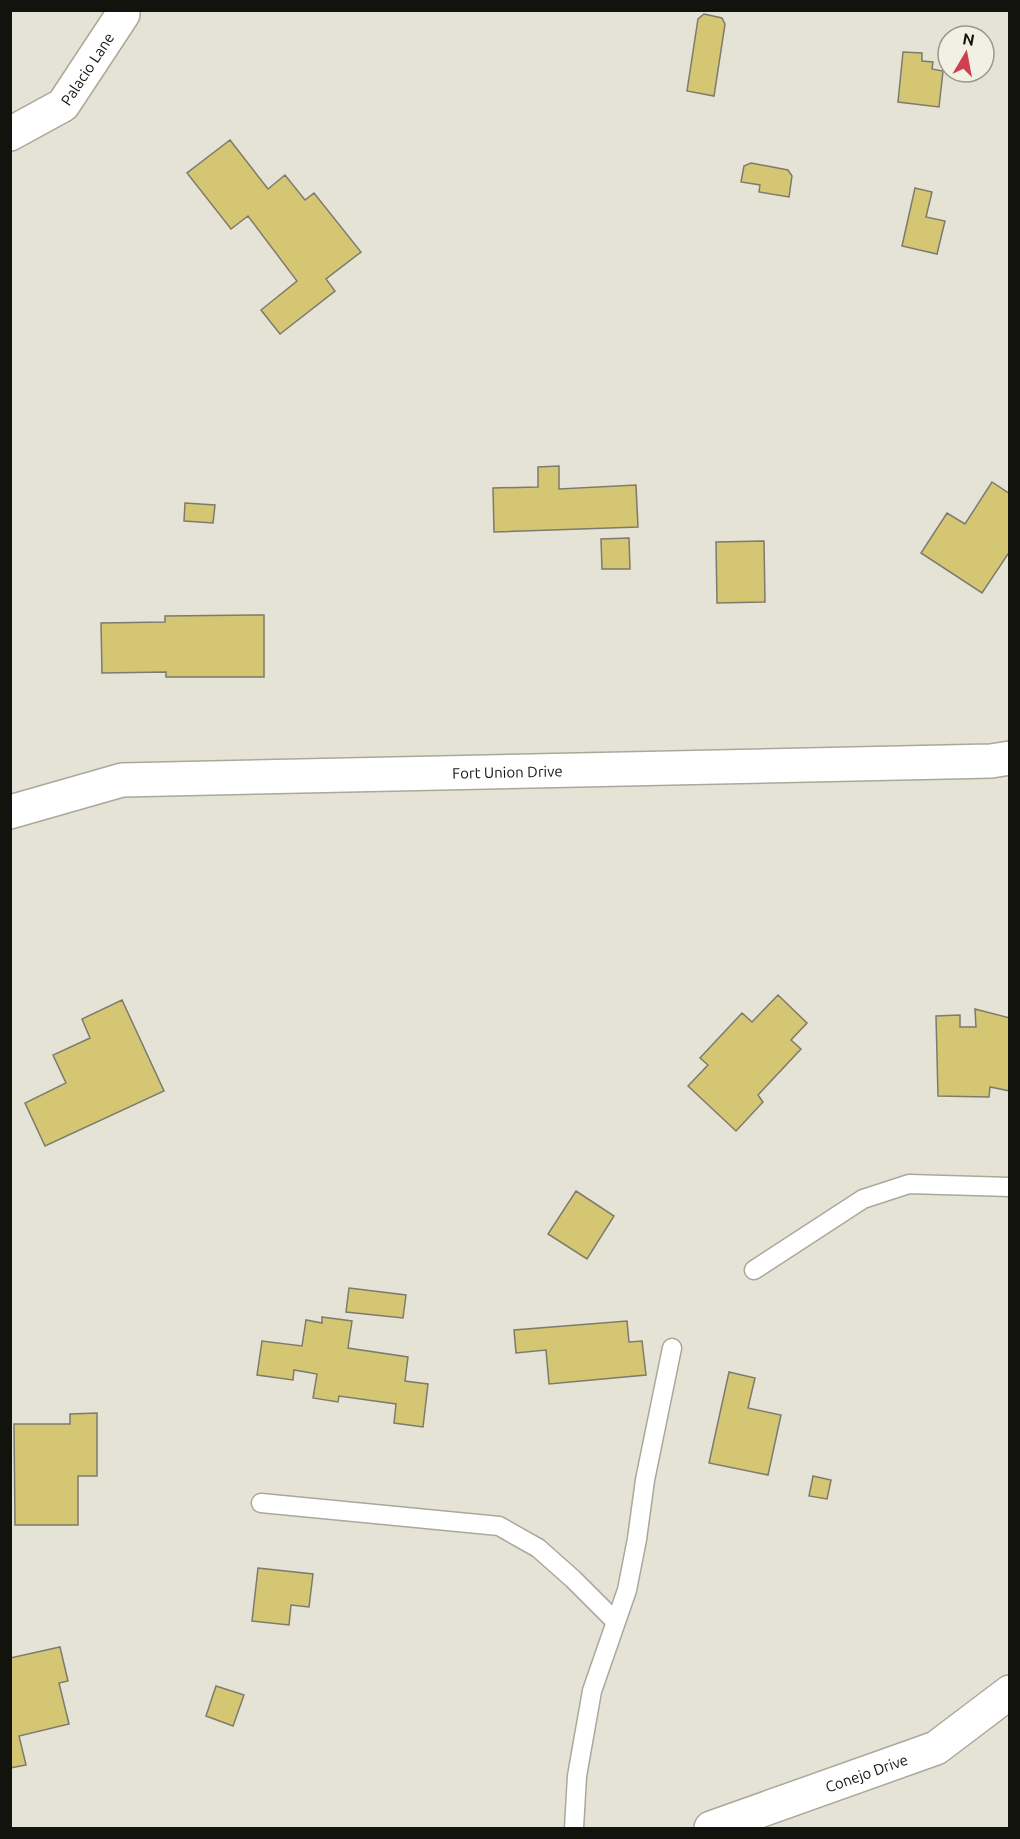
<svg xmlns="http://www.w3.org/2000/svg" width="1020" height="1839" viewBox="0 0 1020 1839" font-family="Ubuntu,sans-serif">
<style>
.building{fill:#d5c673;stroke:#7d7b6e;stroke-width:1.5}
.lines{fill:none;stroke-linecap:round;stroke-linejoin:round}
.lane-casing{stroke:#aaa89b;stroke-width:21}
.street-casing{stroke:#aaa89b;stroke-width:36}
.lane{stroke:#fff;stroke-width:18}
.street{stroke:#fff;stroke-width:33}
.labels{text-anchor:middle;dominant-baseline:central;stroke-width:5;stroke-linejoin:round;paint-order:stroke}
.street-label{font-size:15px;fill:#13130e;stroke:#f2f0e2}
</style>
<rect width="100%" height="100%" fill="#e5e3d5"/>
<path class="building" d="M704,14L722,18L725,24L714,96L687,91L698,19Z
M903,52L922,53V61L933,62L932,69L943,71L939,107L898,102Z
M230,140L268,189L285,175L305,200L314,193L361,252L326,279L335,291L280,334L261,310L297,281L248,216L231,229L187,173Z
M751,163L788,170L792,176L789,197L759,192L760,185L741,182L744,166Z
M915,188L932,192L926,217L945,221L937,254L902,246Z
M559,466V489L636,485L638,527L494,532L493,488L538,487V467Z
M992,482L1010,494V551L982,593L921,553L947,513L965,524Z
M185,503L215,505L213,523L184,521Z
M629,538L630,569H602L601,539Z
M764,541L765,602L717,603L716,542Z
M264,615V677H166V672L102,673L101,623L165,622V616Z
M778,995L807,1023L791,1040L801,1049L758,1095L763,1102L736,1131L688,1086L708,1065L700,1058L742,1013L752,1022Z
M122,1000L164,1091L45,1146L25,1103L66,1083L53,1055L90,1038L82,1019Z
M975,1009L1010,1018V1091L990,1087L989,1097L938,1096L936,1016L960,1015V1027H976Z
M576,1191L614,1216L587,1259L548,1234Z
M349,1288L406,1295L403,1318L346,1312Z
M322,1317L352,1321L348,1348L408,1357L405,1381L428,1384L423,1427L394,1423L396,1404L339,1396L338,1402L313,1398L317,1374L294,1370L293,1380L257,1375L262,1341L302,1346L306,1320L322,1323Z
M627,1321L629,1342L642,1341L646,1375L549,1384L546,1350L516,1353L514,1330Z
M729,1372L755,1378L748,1408L781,1415L768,1475L709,1463Z
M97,1413V1476H78V1525H15L14,1424H70V1414Z
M813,1476L831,1480L827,1499L809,1496Z
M258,1568L313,1574L309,1607L291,1605L289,1625L252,1621Z
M60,1647L68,1681L59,1683L69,1724L19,1736L26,1765L10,1768V1658Z
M216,1686L244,1695L233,1726L206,1716Z"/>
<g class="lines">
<g class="lane-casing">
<path id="lane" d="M754,1270L863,1199L909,1184L1010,1187
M261,1503L499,1526L538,1548L573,1579L616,1622
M574,1828L577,1776L592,1691L627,1590L637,1539L645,1480L672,1348"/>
</g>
<g class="street-casing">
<g id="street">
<path id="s1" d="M10,134L63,105L123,14"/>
<path id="s2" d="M10,812L122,780L991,761L1010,758"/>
<path id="s3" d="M711,1828L936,1748L1010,1692"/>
</g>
</g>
<use href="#lane" class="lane"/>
<use href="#street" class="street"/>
</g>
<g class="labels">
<g class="street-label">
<text stroke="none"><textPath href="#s1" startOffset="104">Palacio Lane</textPath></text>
<text stroke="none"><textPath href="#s2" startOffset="502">Fort Union Drive</textPath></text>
<text stroke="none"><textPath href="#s3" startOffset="165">Conejo Drive</textPath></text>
</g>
</g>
<rect width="1020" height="1839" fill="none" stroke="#13130e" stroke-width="24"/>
<g transform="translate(966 54) rotate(10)"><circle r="28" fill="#f2f0e2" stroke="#99988d" stroke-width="1.5"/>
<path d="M0-4.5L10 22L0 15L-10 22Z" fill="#cf3f51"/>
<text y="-9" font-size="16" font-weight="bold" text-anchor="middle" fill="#13130e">N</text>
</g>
</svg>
